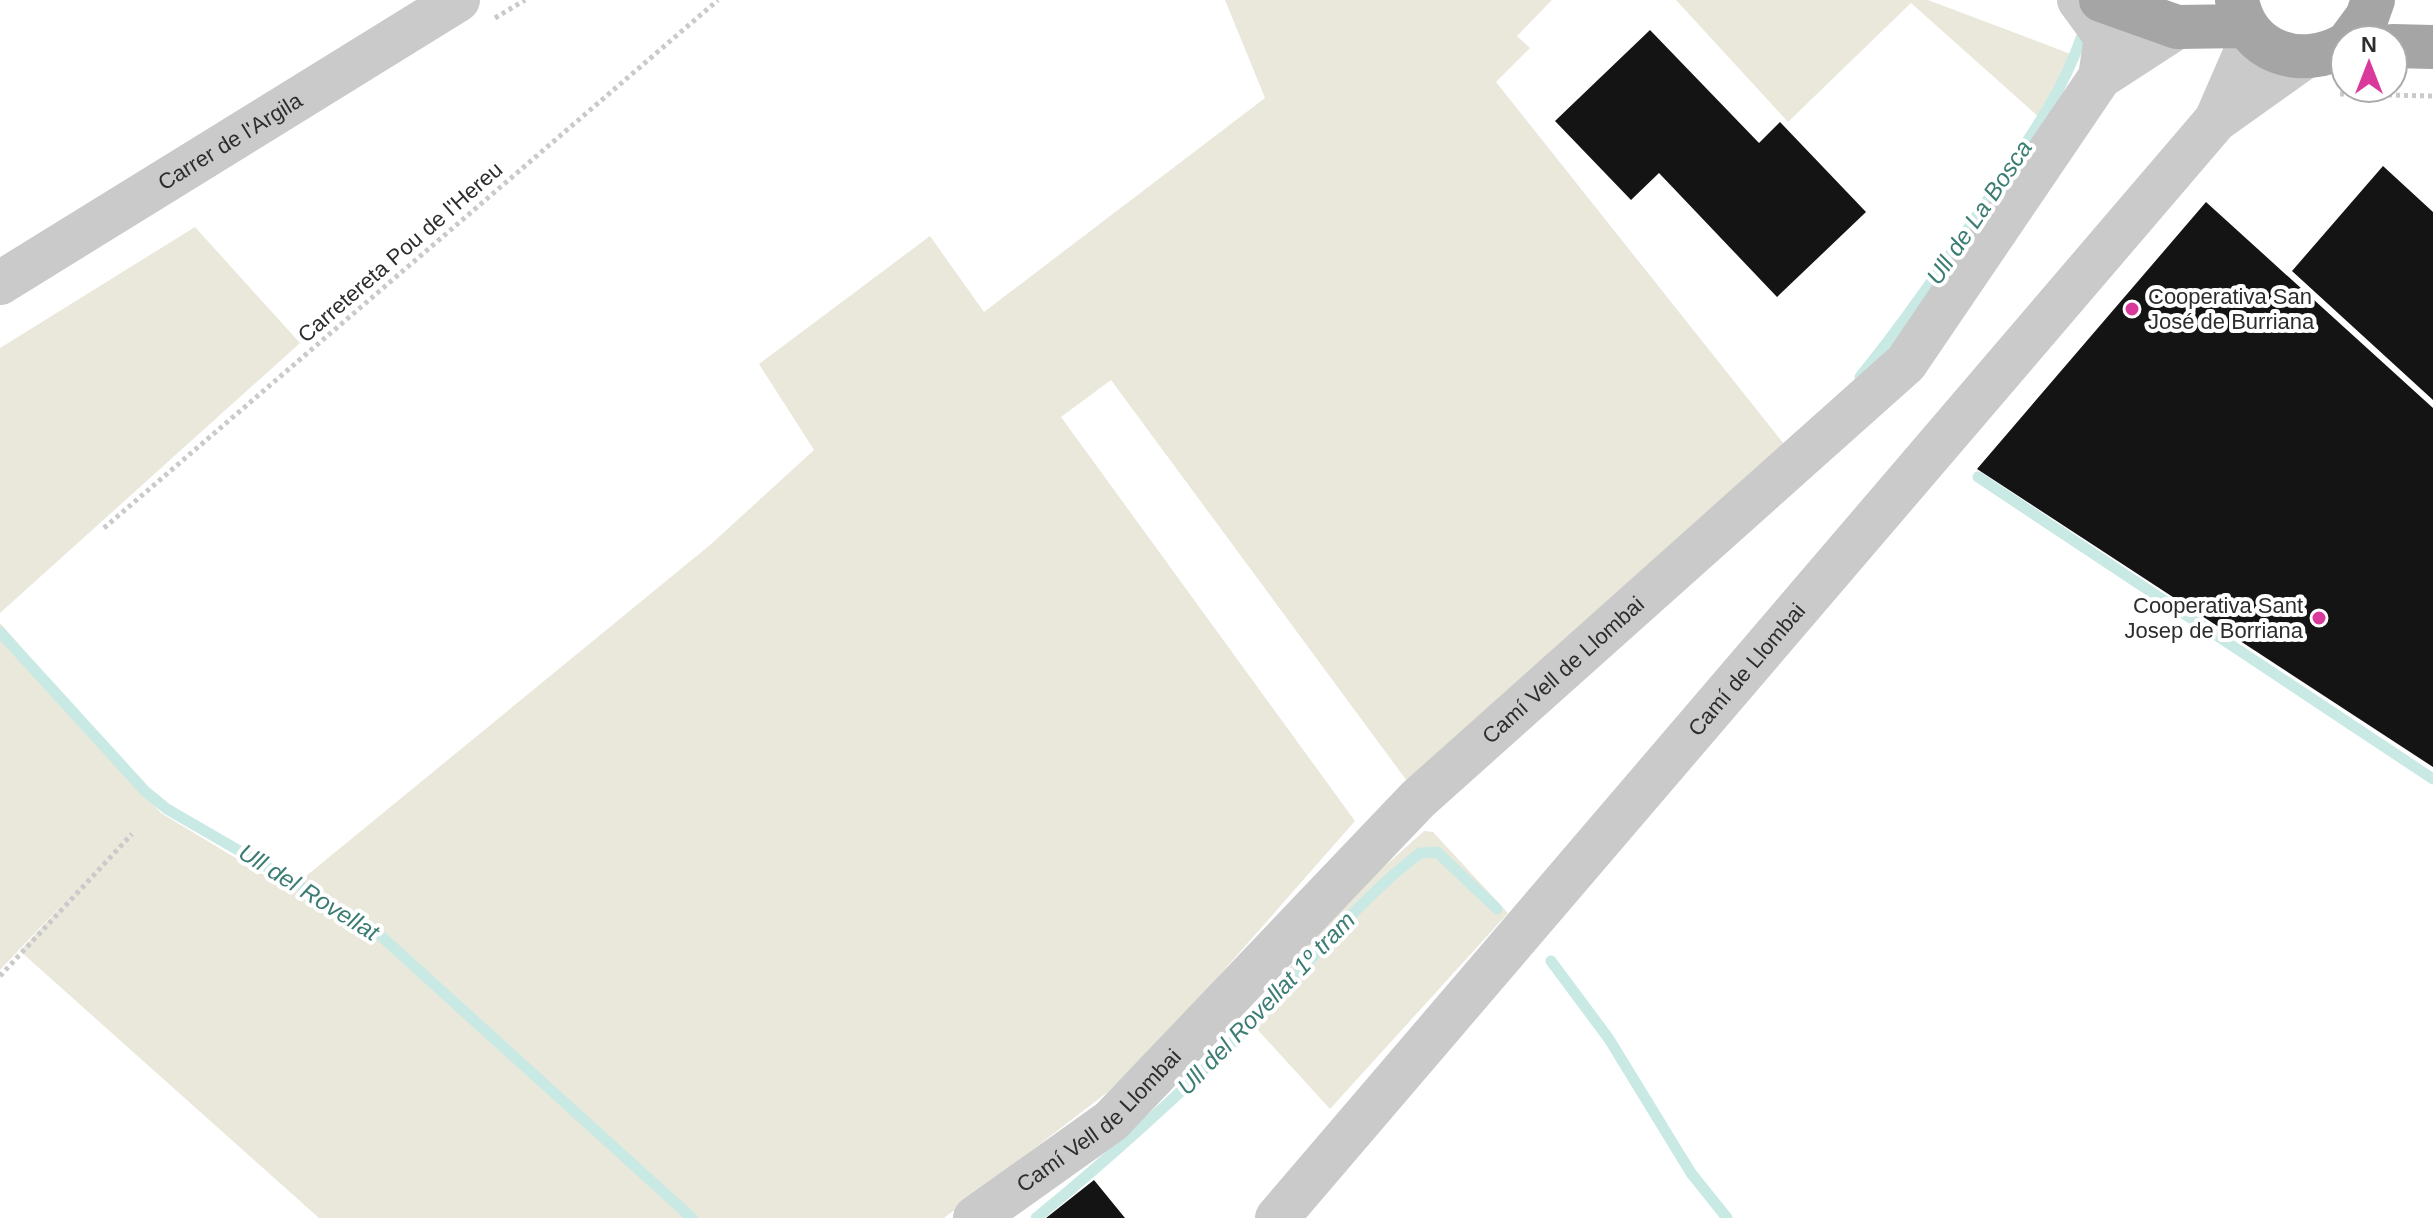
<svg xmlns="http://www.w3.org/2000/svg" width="2433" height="1218" viewBox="0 0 2433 1218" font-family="Helvetica,sans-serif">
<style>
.green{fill:#eae8db}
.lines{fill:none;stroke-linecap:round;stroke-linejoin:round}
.stream{stroke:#c8e9e4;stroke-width:11}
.building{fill:#141414}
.path{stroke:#cacaca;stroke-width:5;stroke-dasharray:4 4;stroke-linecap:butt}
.minor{stroke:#cacaca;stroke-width:44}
.major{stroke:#a5a5a5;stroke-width:44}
.poi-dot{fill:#da399c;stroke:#fff;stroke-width:3}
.labels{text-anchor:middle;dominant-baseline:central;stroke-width:8;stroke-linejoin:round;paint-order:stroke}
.street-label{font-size:22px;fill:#2d2d2d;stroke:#fff}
.poi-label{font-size:22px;fill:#2d2d2d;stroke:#fff;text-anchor:start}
.water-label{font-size:24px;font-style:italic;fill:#3b7d73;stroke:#fff}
</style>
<rect width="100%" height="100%" fill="#fff"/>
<path class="green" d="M1225,0H1552L1517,36L1530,48L1496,82L1784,444L1407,781L1111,380L1061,417L1355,821L1190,1009L1109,1091L944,1218H319L20,951L71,895L0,970V623L119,758L115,763L161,813L289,890L710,545L814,450L759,364L930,236L984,312L1265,98Z
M1676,0H1928L2076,56L2042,120L1911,3L1788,122Z
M195,227L300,343L0,613V348Z
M1424,831L1433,832L1508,913L1330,1109L1245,1016L1367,882Z"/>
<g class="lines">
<path class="stream" d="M1860,377C1908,318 1950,255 1993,192C2026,143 2062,94 2081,38
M1978,477L2433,779
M0,632L145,791L167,809L371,927L692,1218
M1551,961L1609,1039L1691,1173L1727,1218
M1036,1218C1110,1158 1181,1093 1249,1026C1308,967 1352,905 1420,853L1437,852L1497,909"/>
</g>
<path class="building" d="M1650,30L1759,143L1780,122L1866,212L1777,297L1659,173L1631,200L1555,121Z
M2383,166L2433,212V400L2292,271Z
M2206,202L2433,408V767L1977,469Z
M1094,1180L1125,1218H1046Z"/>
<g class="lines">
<path class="path" d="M495,18L525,0
M2340,94L2433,96
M104,528L718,0
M0,976L132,834"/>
<g class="minor">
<path d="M2079,0L2106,37L2100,77"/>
<path d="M2216,120L2253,35"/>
<path id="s1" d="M0,283L458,0"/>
<path id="s2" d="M975,1218L1111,1121L1418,799L1906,363L2100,77L2177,27"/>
<path id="s3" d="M1277,1218L2216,120L2303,58"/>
</g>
<path class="major" d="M2101,0L2177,27L2246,26
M2237,0C2247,53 2301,70 2345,45
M2350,40L2367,17L2373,0
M2393,46L2433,47"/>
</g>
<g class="poi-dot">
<circle cx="2132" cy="309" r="8"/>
<circle cx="2319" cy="618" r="8"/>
</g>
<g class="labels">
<g class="street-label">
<text stroke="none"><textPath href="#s1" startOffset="270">Carrer de l'Argila</textPath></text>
<text transform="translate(400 252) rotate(-41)">Carretereta Pou de l'Hereu</text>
<text stroke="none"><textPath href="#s3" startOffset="722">Camí de Llombai</textPath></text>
<text stroke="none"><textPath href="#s2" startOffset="806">Camí Vell de Llombai</textPath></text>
<text stroke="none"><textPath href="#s2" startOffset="158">Camí Vell de Llombai</textPath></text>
</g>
<g class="poi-label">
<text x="2148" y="296">Cooperativa San<tspan x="2148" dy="25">José de Burriana</tspan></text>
<text x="2303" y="605" text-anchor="end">Cooperativa Sant<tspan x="2303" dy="25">Josep de Borriana</tspan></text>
</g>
<g class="water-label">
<text transform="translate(1979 212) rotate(-56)">Ull de La Bosca</text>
<text transform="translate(309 892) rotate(32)">Ull del Rovellat</text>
<text transform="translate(1266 1003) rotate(-46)">Ull del Rovellat 1º tram</text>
</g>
</g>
<g transform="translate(2369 64)"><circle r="38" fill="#ffffff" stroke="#ababab" stroke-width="2"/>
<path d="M0-6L14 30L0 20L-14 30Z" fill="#da399c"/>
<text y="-12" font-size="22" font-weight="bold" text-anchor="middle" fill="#2d2d2d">N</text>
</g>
</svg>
